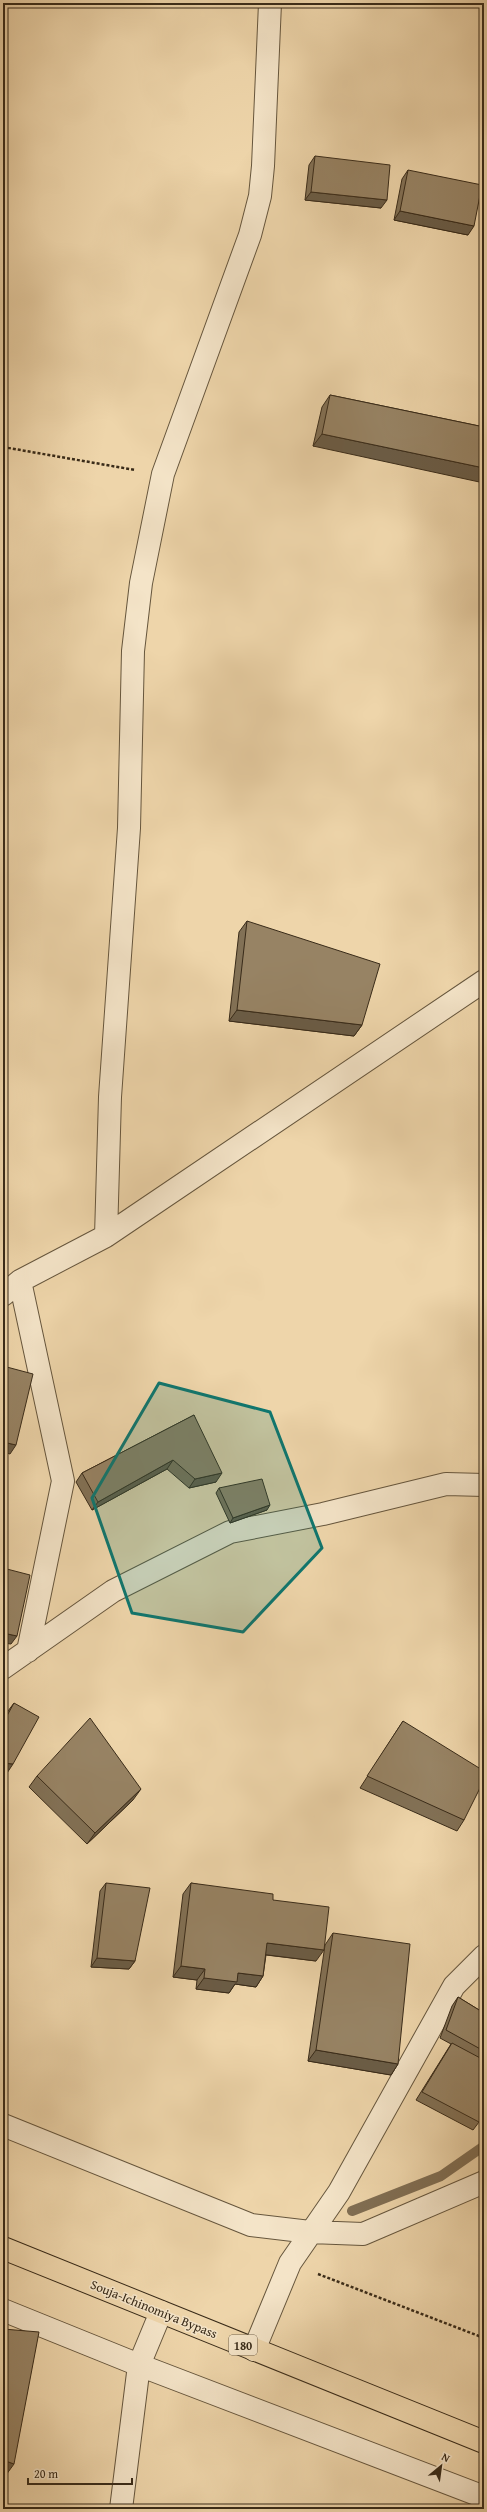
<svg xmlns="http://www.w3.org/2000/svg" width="487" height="2512" viewBox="0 0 487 2512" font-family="'Gentium Book Plus',serif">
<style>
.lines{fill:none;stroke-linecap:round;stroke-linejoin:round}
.stream{stroke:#806e53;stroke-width:10}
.street-casing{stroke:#66563d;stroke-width:24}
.highway-casing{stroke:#392b19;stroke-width:24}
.path{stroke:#392b19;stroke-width:2.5;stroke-dasharray:3 2;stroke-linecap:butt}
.street{stroke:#f4e4c8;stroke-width:22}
.highway{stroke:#eed5aa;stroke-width:22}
.wall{fill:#827156;stroke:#392b19}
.shaded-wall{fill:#6a5c46;stroke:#392b19}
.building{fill:#978364;stroke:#392b19}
.marked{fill:#0f766e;fill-opacity:0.2;stroke:#0f766e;stroke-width:3;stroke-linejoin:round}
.labels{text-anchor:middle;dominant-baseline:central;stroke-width:3;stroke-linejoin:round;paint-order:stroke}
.shield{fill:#f4e4c8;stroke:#71624e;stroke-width:1}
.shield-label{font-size:12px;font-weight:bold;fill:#392b19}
.street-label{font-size:13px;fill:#392b19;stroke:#f4e4c8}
</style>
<rect width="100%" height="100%" fill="#eed5aa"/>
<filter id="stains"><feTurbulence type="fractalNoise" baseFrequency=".005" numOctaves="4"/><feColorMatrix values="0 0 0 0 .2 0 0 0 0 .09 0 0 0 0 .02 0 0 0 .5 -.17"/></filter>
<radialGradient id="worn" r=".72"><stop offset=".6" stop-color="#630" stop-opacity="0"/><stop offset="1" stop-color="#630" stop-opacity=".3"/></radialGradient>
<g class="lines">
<path class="stream" d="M352,2211L441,2176L484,2146"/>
<g class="street-casing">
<path id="street" d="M106,1236L110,1097L129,828L133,651L141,583L163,474L250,235L260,196L263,166L270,3
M20,1281L63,1481L28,1651
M3,1295L20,1281L106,1236L484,981
M3,1668L113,1591L230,1532L323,1514L446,1484L484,1485
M3,2125L251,2225L310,2232L363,2234L484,2182
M3,2310L139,2365L484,2497
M254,2350L290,2263L339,2192L454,1986L484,1956
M121,2509L139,2365L161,2312"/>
</g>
<g class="highway-casing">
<path id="highway" d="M3,2248L484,2442"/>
</g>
<path class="path" d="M3,447L135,470
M318,2274L484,2338"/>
<use href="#street" class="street"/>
<use href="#highway" class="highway"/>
</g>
<path class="wall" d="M315,156L381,208L305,200L309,165Z
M408,170L468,235L394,220L402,179Z
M330,395L484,427L313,446L322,407Z
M247,921L362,1025L354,1036L229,1021L239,932Z
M194,1415L216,1482L189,1488L167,1469L92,1510L76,1482L82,1473Z
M219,1488L267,1510L230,1523L216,1493Z
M14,1703L7,1773L3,1772V1721L8,1711Z
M403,1721L464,1820L457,1831L360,1788Z
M37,1776L133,1800L87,1844L29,1787Z
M106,1883L135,1961L129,1969L91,1967L100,1891Z
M191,1883L273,1900L316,1961L266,1955L263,1976L256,1987L235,1984L229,1993L196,1989L197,1980L173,1977L183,1894Z
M333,1933L398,2064L391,2075L308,2061L325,1945Z
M458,1997L484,2013V2053L480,2058L479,2122L473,2130L416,2100L451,2044L440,2038L452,2006Z"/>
<path class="shaded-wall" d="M311,192L387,200L381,208L305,200Z
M400,211L474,226L468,235L394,220Z
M322,434L484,468V483L313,446Z
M237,1010L362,1025L354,1036L229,1021Z
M3,1442L16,1445L10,1454L3,1452Z
M173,1460L167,1469L92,1510L98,1502Z
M222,1473L216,1482L189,1488L195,1479Z
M270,1505L267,1510L230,1523L233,1518Z
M3,1633L17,1636L11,1644L3,1643Z
M3,1763L13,1764L7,1773L3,1772Z
M141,1789L133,1800L87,1844L95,1833Z
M267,1943L324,1950L316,1961L260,1954Z
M97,1958L135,1961L129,1969L91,1967Z
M181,1966L205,1969L197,1980L173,1977Z
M238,1973L263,1976L256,1987L235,1984L229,1993L196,1989L204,1978Z
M316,2050L398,2064L391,2075L308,2061Z
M3,2460L14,2464L6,2475L3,2474Z"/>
<path class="building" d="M315,156L390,165L387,200L311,192Z
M408,170L482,185L474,226L400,211Z
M330,395L484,427V468L322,434Z
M247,921L380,964L362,1025L237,1010Z
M3,1366L33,1374L16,1445L3,1442Z
M194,1415L222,1473L195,1479L173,1460L98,1502L82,1473Z
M262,1479L270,1505L233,1518L219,1488Z
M3,1568L30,1575L17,1636L3,1633Z
M14,1703L39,1717L13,1764L3,1763V1723Z
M90,1718L141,1789L95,1833L37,1776Z
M403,1721L484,1771V1780L464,1820L367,1776Z
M106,1883L150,1888L135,1961L97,1958Z
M191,1883L273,1894V1900L329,1907L324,1950L267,1943L263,1976L238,1973L237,1982L204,1978L205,1969L181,1966Z
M333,1933L410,1944L398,2064L316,2050Z
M458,1997L484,2013V2051L446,2030Z
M452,2043L484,2060V2113L479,2122L422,2092Z
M3,2329L39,2332L14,2464L3,2460Z"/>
<path class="marked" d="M159,1383L270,1412L322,1548L243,1632L132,1613L92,1498Z"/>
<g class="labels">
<rect class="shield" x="229" y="2335" width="28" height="20" rx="3"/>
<g class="shield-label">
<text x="243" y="2345">180</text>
</g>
<g class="street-label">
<text transform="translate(154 2309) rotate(22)">Souja-Ichinomiya Bypass</text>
</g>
</g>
<rect width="487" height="2512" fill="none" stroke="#eed5aa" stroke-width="16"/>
<rect x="4" y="4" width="479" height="2504" fill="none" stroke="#392b19" stroke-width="2"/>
<rect x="8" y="8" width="471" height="2496" fill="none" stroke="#392b19"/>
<g transform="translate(441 2466) rotate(29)" stroke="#f4e4c8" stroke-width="3" paint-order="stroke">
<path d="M0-3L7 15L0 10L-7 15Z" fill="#392b19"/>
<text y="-6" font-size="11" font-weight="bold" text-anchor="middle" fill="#392b19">N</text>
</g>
<path d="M28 2478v6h104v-6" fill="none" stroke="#392b19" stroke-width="2"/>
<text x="34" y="2478" font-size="12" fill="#392b19" stroke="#f4e4c8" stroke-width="3" paint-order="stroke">20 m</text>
<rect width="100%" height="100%" filter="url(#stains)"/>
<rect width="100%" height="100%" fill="url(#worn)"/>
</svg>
